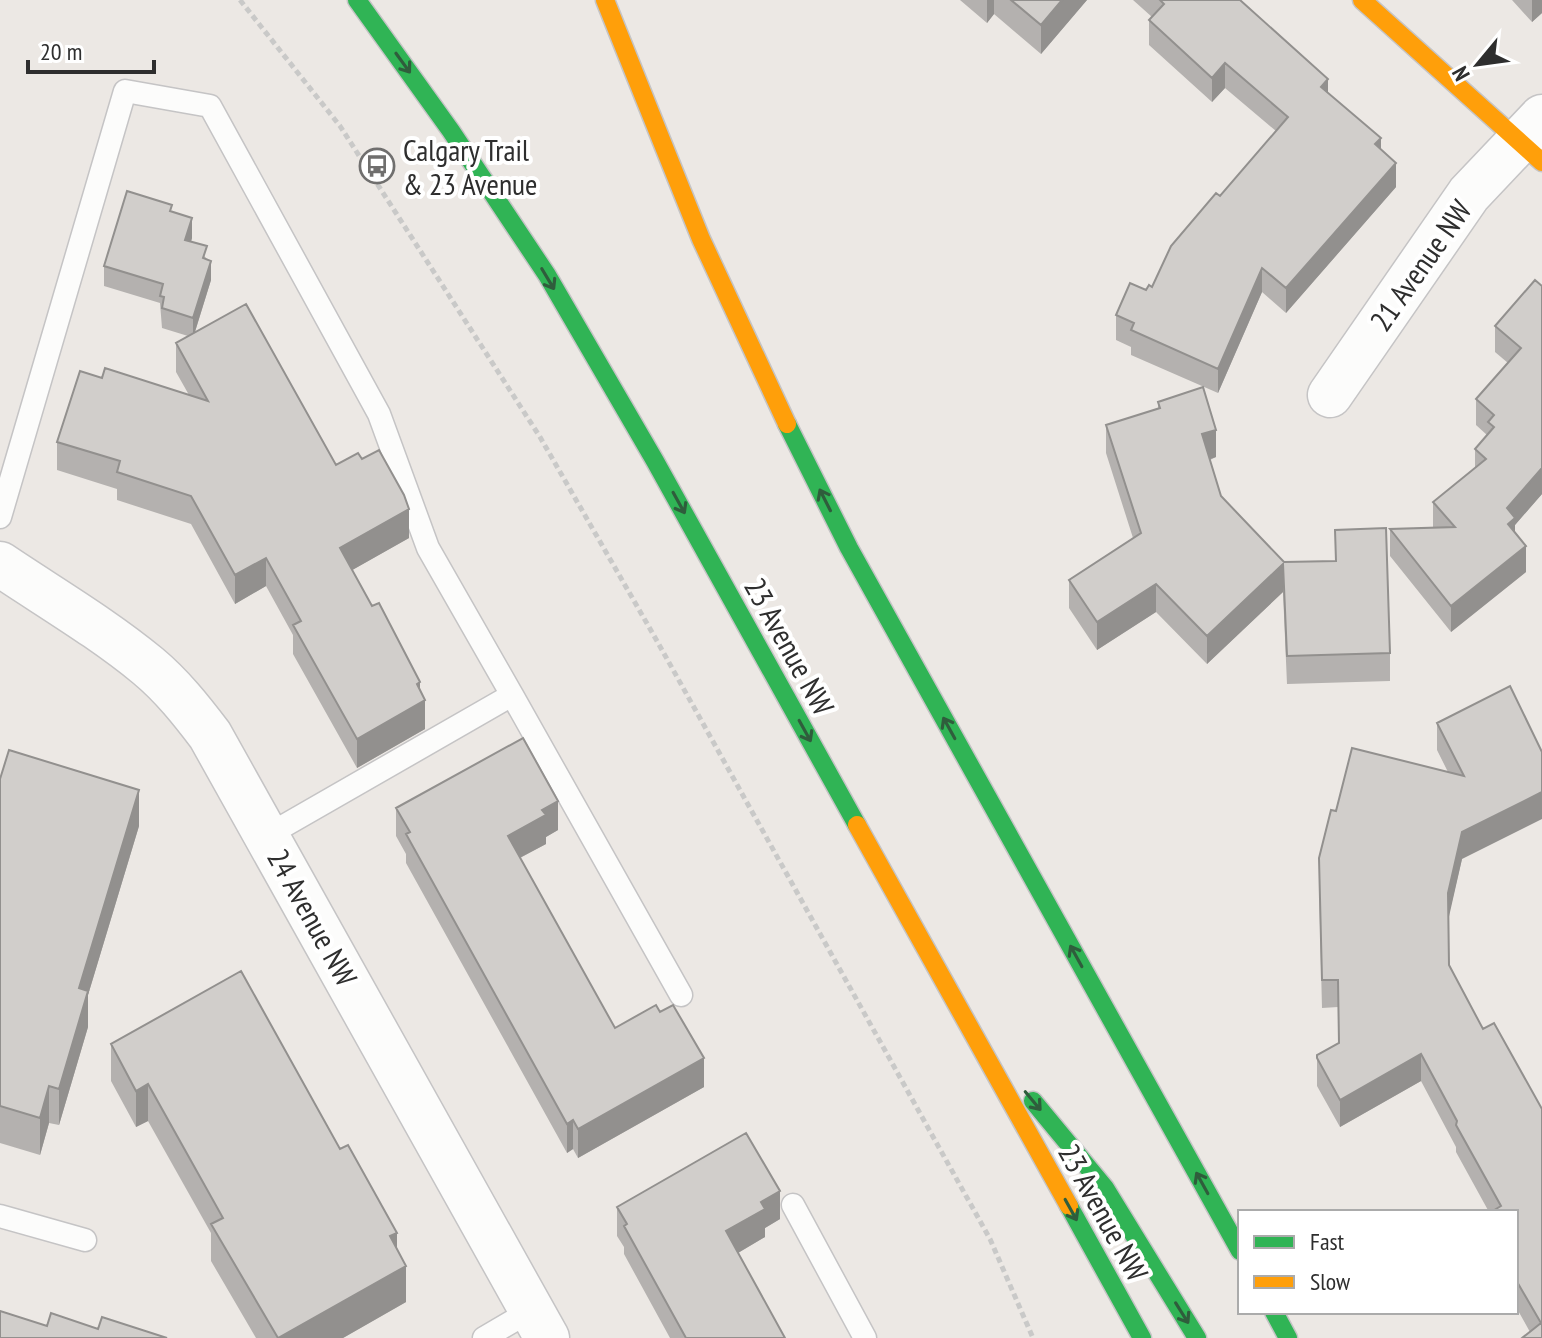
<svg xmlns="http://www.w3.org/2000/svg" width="1542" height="1338" viewBox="0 0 1542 1338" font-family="'PT Sans Narrow',sans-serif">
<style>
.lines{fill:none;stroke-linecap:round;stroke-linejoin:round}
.lane-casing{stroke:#c5c4c5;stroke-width:25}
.street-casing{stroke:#c5c4c5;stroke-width:47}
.fast-casing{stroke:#c5c4c5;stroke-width:21}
.slow-casing{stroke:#c5c4c5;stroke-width:21}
.path{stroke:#c9c9c8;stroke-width:5;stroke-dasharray:6 4;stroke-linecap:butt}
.lane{stroke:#fcfcfb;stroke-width:22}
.street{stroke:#fcfcfb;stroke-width:44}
.fast{stroke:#30b455;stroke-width:18}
.slow{stroke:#ff9f0a;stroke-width:18}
.wall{fill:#b4b1af}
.shaded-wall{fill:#92908e}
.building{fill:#d1cecb;stroke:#92908e;stroke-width:2}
.oneway{stroke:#2f5d3c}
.labels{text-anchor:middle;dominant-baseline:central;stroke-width:8;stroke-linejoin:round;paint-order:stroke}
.poi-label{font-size:30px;fill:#2e2e2e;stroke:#fff;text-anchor:start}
.street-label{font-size:30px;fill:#2e2e2e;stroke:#fff}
</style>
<rect width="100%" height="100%" fill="#ece8e4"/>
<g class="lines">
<g class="lane-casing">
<path id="lane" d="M0,517L125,91L210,106L379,414L428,548L512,695L268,835
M512,695L681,995
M793,1205L865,1338
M0,1216L85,1240
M484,1338L532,1310"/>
</g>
<g class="street-casing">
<path id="street" d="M1330,395L1469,194L1542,117
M0,564C49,597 102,628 148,666C172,686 191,710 210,735L547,1338"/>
</g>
<g class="fast-casing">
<path id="fast" d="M357,0L451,131L547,275L655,461L857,825
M787,424L849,548L1240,1251
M1033,1101L1105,1188L1197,1338
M1069,1206L1142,1338
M1274,1312L1288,1338"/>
</g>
<g class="slow-casing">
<path id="slow" d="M605,0L701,239L787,424
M1362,0L1542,162
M857,825L1069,1206"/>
</g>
<path class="path" d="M240,0L340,126L540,437L657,641L990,1239L1033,1338"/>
<use href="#lane" class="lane"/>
<use href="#street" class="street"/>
<use href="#fast" class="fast"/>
<use href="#slow" class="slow"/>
</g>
<path class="wall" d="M960,0H1087L1041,54L994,14L987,23Z
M1133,0H1240L1381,149L1396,187L1286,313L1262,292L1218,393L1131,355V347L1116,340V315L1146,290L1152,287L1220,196L1276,131L1225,88L1212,102L1149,45V20L1152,17Z
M1512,0H1542V13L1532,22Z
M172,212L192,238L191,242L207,259L211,280L195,332L336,465L409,538L352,570L420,690L425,729L357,768L293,654V635L266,586L235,604L191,524L117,500V489L57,470V442L102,378L189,395L176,372V343L188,336L162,328L160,303L104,286V266Z
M1542,286V494L1515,525V533L1526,572L1451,632L1390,556V529L1433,528V502L1475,468V449L1487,435L1476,425V399L1508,363L1495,352V326Z
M1158,402L1216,457L1210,460L1221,496L1284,562L1335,561V530L1390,653V681L1287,684L1283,592L1207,664L1156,612L1097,650L1069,608V580L1133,538L1106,453V425L1158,409Z
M1510,686L1462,859L1448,918L1449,965L1483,1029L1542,1109V1338L1530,1332L1516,1307V1212H1489L1456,1152V1147L1421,1081L1340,1127L1317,1086V1055L1339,1043L1338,1007L1322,1008L1319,886V858L1336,811L1448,772L1437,750V723Z
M0,779L139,826L88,995V1027L59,1125L49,1123L40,1155L0,1143Z
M396,808L558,830L546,837V844L520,858L615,1028L704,1087L578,1158L573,1149L567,1153L406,863V854L396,836Z
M111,1044L397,1248L406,1302L343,1338H256L211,1261V1233L148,1121L136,1127L111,1081Z
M617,1207L780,1219L765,1228V1237L738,1253L785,1338H670L624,1254V1247L617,1236Z"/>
<path class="shaded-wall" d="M987,0H994V14L987,23Z
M1062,0H1087L1041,54V25Z
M1532,0H1542V13L1532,22Z
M1225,63V88L1212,102V78Z
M1328,79V104L1321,87Z
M1381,138V163L1375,144Z
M1396,163V187L1286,313V288Z
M192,218V238L185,260V240Z
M211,261V280L193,338V318Z
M1262,268V292L1218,393V369Z
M1216,430V457L1202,462V434Z
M1542,468V494L1515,525V544L1508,550L1507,508Z
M409,509V538L340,577V548Z
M1526,546V572L1451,632V606Z
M266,558V586L235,604V575Z
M1283,564V592L1207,664V636Z
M1156,584V612L1097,650V622Z
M420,682V703L425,700V729L357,768V739Z
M139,790V826L88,995V1027L59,1125V1089L79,988Z
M1542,792V819L1462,859L1448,921V893L1462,832Z
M558,801V830L546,837V844L508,864V836L542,810Z
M1421,1054V1081L1340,1127V1100Z
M704,1058V1087L578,1158V1129Z
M148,1084V1121L136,1127V1091Z
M49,1086V1123L40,1155V1118Z
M573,1120V1149L567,1153V1124Z
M780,1191V1219L765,1228V1237L726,1260V1231L761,1202Z
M397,1233V1269L390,1236Z
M406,1266V1302L343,1338H278Z"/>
<path class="building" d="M1011,0H1062L1041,25Z
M1160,0H1240L1328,79L1321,87L1381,138L1375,144L1396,163L1286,288L1262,268L1218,369L1131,330L1134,323L1116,315L1130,283L1146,290L1149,285L1152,287L1171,246L1216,193L1220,196L1288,117L1225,63L1212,78L1149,20L1164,4Z
M127,191L172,205L170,211L192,218L185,240L207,246L203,258L211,261L193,318L162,308L164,297L160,296L163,284L104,266Z
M1535,280L1542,286V468L1507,508L1515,518L1508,524L1526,546L1451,606L1390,529L1455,527L1433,502L1486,459L1475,449L1494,427L1488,422L1494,415L1476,399L1521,348L1495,326Z
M246,304L336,465L358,453L362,459L379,450L404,495L409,509L340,548L372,606L379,603L420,682L417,684L425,700L357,739L293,625L301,621L266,558L235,575L191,496L117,472L120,461L57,442L80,371L102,378L105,368L208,401L176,343Z
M1203,387L1216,430L1202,434L1221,496L1284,562L1336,561L1335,530L1386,528L1390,653L1287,656L1283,564L1207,636L1156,584L1097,622L1069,580L1141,533L1106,425L1160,408L1158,402Z
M1510,686L1542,752V792L1462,832L1448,893L1449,965L1483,1029L1494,1023L1542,1109V1338H1522L1541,1323L1516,1280V1212H1491L1501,1206L1456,1125L1457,1121L1421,1054L1340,1100L1317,1058V1055L1339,1043L1338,980H1322L1319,858L1331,810L1336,811L1352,748L1464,776L1437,723Z
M523,738L558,801L542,810L546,815L508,836L615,1028L656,1005L660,1012L673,1005L704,1058L578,1129L573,1120L567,1124L406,834L410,832L396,808Z
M9,750L139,790L79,988L88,991L59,1089L49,1086L40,1118L0,1106V779Z
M241,971L340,1149L348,1145L397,1233L390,1236L406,1266L278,1338L211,1224L223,1218L148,1084L136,1091L111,1044Z
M746,1133L780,1191L761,1202L765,1209L726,1231L785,1338H686L624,1226L627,1224L617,1207Z
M0,1311L47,1326L51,1313L98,1329L102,1317L167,1338H0Z"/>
<defs><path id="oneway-shaft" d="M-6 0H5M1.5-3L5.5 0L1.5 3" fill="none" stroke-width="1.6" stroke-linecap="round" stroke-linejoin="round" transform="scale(2)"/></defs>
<g class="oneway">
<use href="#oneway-shaft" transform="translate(403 63) rotate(54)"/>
<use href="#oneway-shaft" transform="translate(548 279) rotate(59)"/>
<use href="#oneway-shaft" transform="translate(825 500) rotate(-117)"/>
<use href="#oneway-shaft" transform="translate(679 503) rotate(61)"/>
<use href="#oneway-shaft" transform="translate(949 728) rotate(-119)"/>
<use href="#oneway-shaft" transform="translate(805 731) rotate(61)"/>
<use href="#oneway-shaft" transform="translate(1076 956) rotate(-119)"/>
<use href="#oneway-shaft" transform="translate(1033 1101) rotate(50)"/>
<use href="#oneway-shaft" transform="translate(1202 1183) rotate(-119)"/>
<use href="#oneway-shaft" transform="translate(1071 1210) rotate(61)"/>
<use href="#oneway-shaft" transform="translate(1182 1313) rotate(58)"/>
</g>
<defs>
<g id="bus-ring" transform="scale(1.8)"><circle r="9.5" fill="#fff" stroke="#706f6e" stroke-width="1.5"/><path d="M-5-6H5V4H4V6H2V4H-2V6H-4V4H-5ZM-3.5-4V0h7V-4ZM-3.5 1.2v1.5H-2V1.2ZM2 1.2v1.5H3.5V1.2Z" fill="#706f6e"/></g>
</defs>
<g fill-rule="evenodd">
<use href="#bus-ring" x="377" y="166"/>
</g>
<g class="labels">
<g class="poi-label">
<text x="403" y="149">Calgary Trail<tspan x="403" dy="34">&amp; 23 Avenue</tspan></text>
</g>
<g class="street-label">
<text transform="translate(1420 265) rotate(-55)">21 Avenue NW</text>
<text transform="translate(790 646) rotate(61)">23 Avenue NW</text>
<text transform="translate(313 917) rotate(61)">24 Avenue NW</text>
<text transform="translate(1104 1212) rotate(61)">23 Avenue NW</text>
</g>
</g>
<rect x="1238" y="1210" width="280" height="104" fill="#ffffff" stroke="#ababab" stroke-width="2"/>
<rect x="1254" y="1236" width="40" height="12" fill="#30b455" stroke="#ababab" stroke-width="2"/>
<text x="1310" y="1250" font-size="24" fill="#2e2e2e">Fast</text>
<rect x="1254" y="1276" width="40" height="12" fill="#ff9f0a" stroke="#ababab" stroke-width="2"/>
<text x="1310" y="1290" font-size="24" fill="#2e2e2e">Slow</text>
<g transform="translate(1478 64) rotate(241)" stroke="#ffffff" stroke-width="6" paint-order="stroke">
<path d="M0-6L14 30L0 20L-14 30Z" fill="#2e2e2e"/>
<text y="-12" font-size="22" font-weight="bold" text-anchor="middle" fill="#2e2e2e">N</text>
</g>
<path d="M28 60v12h126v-12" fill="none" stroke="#2e2e2e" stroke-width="4"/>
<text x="40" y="60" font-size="24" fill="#2e2e2e" stroke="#ffffff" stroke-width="6" paint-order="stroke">20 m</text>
</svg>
